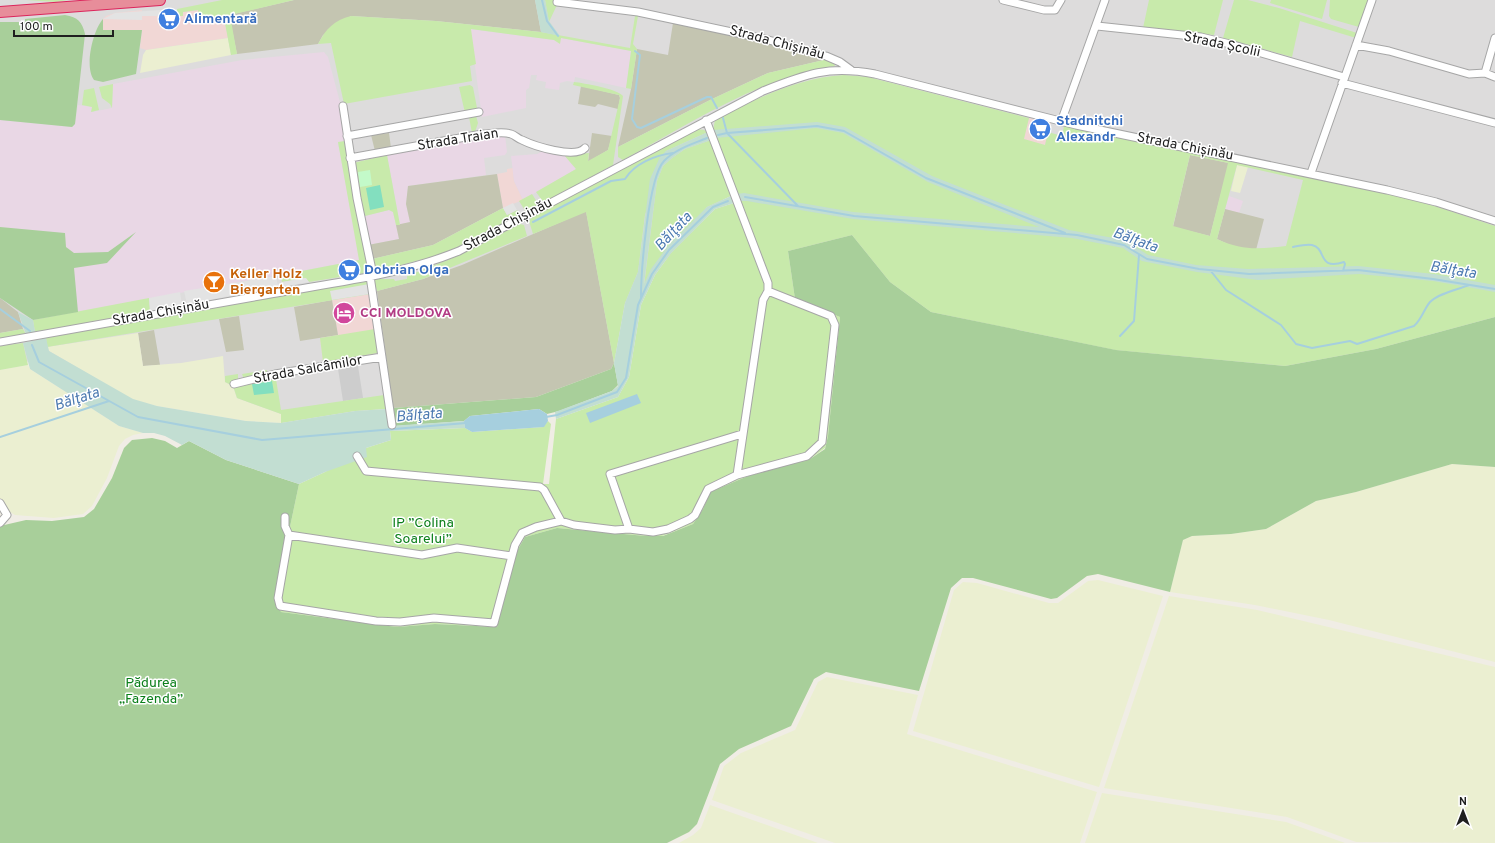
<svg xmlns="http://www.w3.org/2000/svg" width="1495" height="843" viewBox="0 0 1495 843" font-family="Overpass,sans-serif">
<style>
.residential{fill:#dddcdc}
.commercial{fill:#f1d7d5}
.industrial{fill:#e9d7e5}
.religious{fill:#cdcdcd}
.construction{fill:#c4c5b1}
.farmland{fill:#ebefd1}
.grass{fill:#c8eaab;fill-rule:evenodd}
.forest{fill:#a8cf9a}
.wetland{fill:#c2ded2}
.park{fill:#c3fac9}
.pitch{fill:#83dfbf}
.parking{fill:#e3e3e3}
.water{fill:#a6cfde}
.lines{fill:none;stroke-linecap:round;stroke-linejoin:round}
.stream{stroke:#a6cfde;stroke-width:2}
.minor-casing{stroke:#a6a6a6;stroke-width:9}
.highway-casing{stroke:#dc255c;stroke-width:12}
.minor{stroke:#fff;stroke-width:7}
.highway{stroke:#e78d9a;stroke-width:10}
.labels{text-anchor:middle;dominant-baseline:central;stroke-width:3;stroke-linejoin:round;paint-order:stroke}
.shop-label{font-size:14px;font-weight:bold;fill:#366cbe;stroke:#fff;text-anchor:start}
.street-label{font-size:14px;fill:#1f1f1f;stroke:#fff}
.food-label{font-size:14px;font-weight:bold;fill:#c56008;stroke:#fff;text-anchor:start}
.hotel-label{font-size:14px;font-weight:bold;fill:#b23c85;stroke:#fff;text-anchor:start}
.park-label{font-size:14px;fill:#0b7f1a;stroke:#fff}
.water-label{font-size:15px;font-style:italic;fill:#4b79b0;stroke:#fff}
</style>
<rect width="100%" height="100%" fill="#f0ede5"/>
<path class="residential" d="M0,0H1495V277L1256,261L740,182L625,303L614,363L510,398L355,411L281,423L0,355Z"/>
<path class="commercial" d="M142,10V16H183V12L198,10L224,18L228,38L146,50L140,48L142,30H103V19L106,16L115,13Z
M1029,118L1051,123L1045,145L1023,139Z
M513,168L514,181L523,200L503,208L497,174L507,172V169Z
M370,294L378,353L323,362L320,338L338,335L332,300Z"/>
<path class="industrial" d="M470,29L554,40L559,43L561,38L632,51L626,88L575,77L574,82L567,81L560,83L559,90L545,88L546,82L536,80L537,75H531L529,88L526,90V108L482,117Z
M324,52L328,57L341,106L345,141L338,143L360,260L33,320L0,286V120L72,127L75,124L78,105L92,107V112L112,108L113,84L242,60Z
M505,135L507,152L505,155L484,158L486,175L408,186L406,204L410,222L400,225L387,155L487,136Z
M543,151L564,155L576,169L523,200L514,181L511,156L537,154Z
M1229,196L1243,201L1239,213L1225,209Z
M389,210L393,212L399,239L368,245L363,219L365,216Z"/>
<path class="religious" d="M358,366L363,398L343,401L338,369Z"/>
<path class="construction" d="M294,0H535L541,32L436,21L351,16L323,35L318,44L237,54L229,15Z
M673,23L775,43L828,59L768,73L710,100L618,147L631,89L637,49L668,55Z
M581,86L619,95L620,98L618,109L598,104L595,107L578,104Z
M389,133L391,148L375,151L371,135Z
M592,133L612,136L608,150L588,162Z
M1190,155L1229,163L1210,236L1173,227Z
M497,174L503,208L433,245L372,259L368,245L399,239L396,225L410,222L406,204L408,186Z
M1225,209L1264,219L1256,250L1232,246L1217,239Z
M586,211L614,363L611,369L536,397L393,408L377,291L423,279L462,265Z
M0,298L18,312L23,329L0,333Z
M332,300L338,335L300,341L294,307Z
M239,316L244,350L226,352L219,319Z
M154,330L160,365L143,366L138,333Z"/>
<path class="farmland" d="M228,38L231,55L140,73L143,55L146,50Z
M1237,165L1248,167L1240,193L1231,191Z
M138,333L143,366L181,363L223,356L225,382L233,386L237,398L281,414V423L246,421L157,406L133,400L49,351L47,347Z
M28,365L30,369L119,426L143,433L133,435L125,439L119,446L107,478L92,506L83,514L54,518L15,515L10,512L0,499V370Z
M1452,464L1495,467V662L1329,620L1255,605L1170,592L1183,540L1192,536L1231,534L1266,529L1316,501L1356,492Z
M1098,580L1163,596L1099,787L913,731L954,590L963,582L977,583L1049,603H1058L1088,581Z
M1169,596L1257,610L1495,667V843L1356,842L1287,817L1104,788Z
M827,677L918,695L907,734L1097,792L1080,843H835L712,800L724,766L741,753L795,730L818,682Z
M1102,793L1286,822L1345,843H1085Z
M710,805L744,817L818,843H679L693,835L701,828Z"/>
<path class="grass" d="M26,0H67L56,2Z
M222,0H294L230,15L237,54L231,55L224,18L200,22L198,10L183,12V16H177V9Z
M545,0H562L556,7L549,22Z
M1149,0H1223L1214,35L1143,28Z
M1234,0H1248L1279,8L1357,33L1356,38L1300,21L1292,57L1223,38Z
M1271,0H1327L1322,19L1270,3Z
M1330,0H1368L1359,27L1331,19L1329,16Z
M351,16L436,21L541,32L630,48L635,16H638L633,44L637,49L631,89L626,88L631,51L561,38L560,44L554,40L471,29L476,64L470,66L472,81L344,104L331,43L318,44C326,29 334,20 351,16Z
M828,59L834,63L835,66C758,78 690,124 623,160L618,157V147L710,100L768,73Z
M844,75L868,77L1029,118L1024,139L1045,145L1048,132L1062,136L1064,126L1396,195L1441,208L1495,226V317L1376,349L1285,366L1115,350L931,312L890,282L852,235L788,251L795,299L840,317L828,436L825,448L810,459L748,476L710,492L703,509L693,524L662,536H646L557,528L525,537L517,551L497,627L435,624L397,627L281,612L275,598L299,484L325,472L366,448L391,440L390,431L465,428L472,432L543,427L548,421L551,424L543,484H549L556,419L618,397L629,377L641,305L655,275L671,253L715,209L734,203L747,239L753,237L713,130L715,120C756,99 796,78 844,75ZM1190,155L1228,163L1210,236L1173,226ZM1237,165L1303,180L1286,246C1259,249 1243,251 1217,239Z
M574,82C583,83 618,89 623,96L613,165L544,203L536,192L576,169L564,155L589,153L588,161L608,150L620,98L619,95L573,85Z
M113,84L112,108L110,104L102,98L99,87Z
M470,85L473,87L477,108L474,112L465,113L459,87Z
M94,88L99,110L91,112L92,107L82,105L84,90Z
M476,116L478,123L475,132L472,133L469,117Z
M696,129L704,130L708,132L666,151L645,215L638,272L625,303L614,363L586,212L533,234L529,221L532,216Z
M711,140L731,196L707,207L644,286L657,181L663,166L672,158L685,149Z
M345,141L369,267L365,273L309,282L305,278L282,282L281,275L359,260L338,142Z
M387,155L400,225H396L393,212L389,210L365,216L363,219L353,163Z
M532,194L539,205L526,212L519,201Z
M503,208L507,215L517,210L520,214L458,247L435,256L386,269H380L374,265L372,259L433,245Z
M520,224L524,225L527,236L423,279L377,291L374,280L378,279H394L395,281L407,279V276L455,257Z
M368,280L370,294L47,347L46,338Z
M149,298L150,311L35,332L33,320Z
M23,329L26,334L0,338V333Z
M375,329L378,353L323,362L320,338Z
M23,343L28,365L0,370V346Z
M267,370V374L244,379L242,374Z
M238,374V381L234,386L276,379L281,410L384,395L386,409L355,411L281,423V414L237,398L233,386L225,382V376Z"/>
<path class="forest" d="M65,15C78,17 82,22 85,34L75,124L72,127L0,120V22H25V19Z
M103,19V30H142L136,74L103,82L94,80C84,67 93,30 103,19Z
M0,227L65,233L66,247L74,253L108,252L136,232L107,263L74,268L78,312L33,320L0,298Z
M852,235L890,282L931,312L1116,350L1285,366L1376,349L1495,317V467L1452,464L1356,492L1316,501L1266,529L1231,534L1192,536L1183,540L1170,592L1098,574L1087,576L1057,598L1051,599L973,578H962L951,588L919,691L826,672L814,679L791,726L739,749L720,764L697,824L689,832L667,843H0V526L26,520L52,521L84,517L94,509L112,478L124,448L132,440L152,438L165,441L177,448L189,441L226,460L299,484L275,598L281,612L397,627L435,624L497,627L517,551L525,537L557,528L646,536H663L693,524L703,509L710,492L748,476L810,459L825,449L828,436L840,317L795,299L788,251Z
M614,363L618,385L612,391L559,411L547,414L539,409L470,416L464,421L396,426L393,408L536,397L611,369Z"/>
<path class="wetland" d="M535,0H545L549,21L560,36L541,32Z
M817,122L845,127L932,176L1069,230L1125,240L1148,255L1196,265L1248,269L1358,266L1434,274L1495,285V292L1433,281L1359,274L1258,280L1197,272L1142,261L1123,248L1072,238L853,219L747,201H740L737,194L744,193L853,212L1039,227L928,182L843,133L816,128L716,138L713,130Z
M708,132L711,140L685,149L672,158L663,166L657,181L644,284L651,269L668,246L707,207L731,196L734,203L715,209L671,253L655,275L641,305L629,377L618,397L556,419L555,412L612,391L618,386L614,363L625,303L638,272L650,179L660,157L666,151Z
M18,312L33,320L35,332L26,334Z
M46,338L49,351L133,399L157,406L246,421L281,423L355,411L386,409L389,426L464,421L465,428L390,431L391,440L366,448L367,457L325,472L299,484L226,460L189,441L182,445L165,436L154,433H143L119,426L30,369L23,343Z"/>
<path class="park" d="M370,170L372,185L360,187L358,172Z"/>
<path class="pitch" d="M380,185L384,207L370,210L366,188Z
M272,381L274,393L254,395L252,384Z"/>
<path class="parking" d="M177,9V16H142V20L103,19L115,13Z
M513,203L517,210L507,215L503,208Z
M276,276L278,287L187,304L184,291Z
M306,278L309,282L285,286L282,282Z
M369,284L370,294L332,300L330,291Z
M180,292L182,305L150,311L149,298Z"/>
<path class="water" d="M637,394L641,403L590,423L586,413Z
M539,409L547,414L548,421L544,427L472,432L465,428L464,421L470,416Z"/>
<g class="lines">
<path class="stream" d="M542,0L547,21L558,36
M635,51L640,55L632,119L637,127L641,128L707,97H711L717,108
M723,118L727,133L798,206
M718,135L727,133L817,126L844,131L926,178L1065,233
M745,197L854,216L1077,235L1124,245L1147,259L1199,269L1249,274L1358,270L1433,279L1495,289
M533,222L611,181L625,179C634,164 655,155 673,153
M1293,247C1298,246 1306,244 1312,245C1327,248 1317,271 1344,262L1345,264L1343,271
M1210,270L1226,290L1281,325L1296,344L1312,348L1350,341L1357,344L1414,326C1422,319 1424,309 1430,302C1439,293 1457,290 1469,285
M641,298C641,272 648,178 664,161C675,149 693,144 707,138
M0,309L30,331
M1120,336L1134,321L1139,255
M32,345L39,362L138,417L262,440L466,423
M546,417L557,415L617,392L626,378L638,305L652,274L669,250L713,207L728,201
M0,437L109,401"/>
<g class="minor-casing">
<path id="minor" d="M1003,0L1044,10H1055L1061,0
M557,2L638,12L765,39L826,56L840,62L851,70
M1097,26L1201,37L1230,44L1344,77
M1356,45L1389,51L1469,74L1485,73L1495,77
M1485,73L1495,38
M1342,83L1495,123
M343,106L357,198L373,275
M1061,122L1105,0
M347,136L479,112
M350,158L482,134C491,134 502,131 511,134C515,135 518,139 522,140C534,146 575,159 585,148
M1311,173L1372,0
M370,276L392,425
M0,342C88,327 177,310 265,295C330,283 398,276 459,251L763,91C806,74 829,65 875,74L1076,125L1387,190L1436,202L1495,221
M234,384L275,374L382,357
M357,456L366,471L540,487L544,490L561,521
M737,475L807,456L822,442L835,325L831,316L768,291
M0,503L7,515L0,523
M285,517V526L289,535L422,555L457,548L512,556L515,545L522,533L536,527L561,521L574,525L615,530L629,529L610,474L742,434
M629,529L653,532L668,529L690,519L695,515L708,489L737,475L763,300L768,291V283L706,120
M289,535L278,598L280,606L376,621L400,622L434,618L494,623L512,556"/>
</g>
<g class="highway-casing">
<path id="highway" d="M0,12L160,0"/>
</g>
<use href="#minor" class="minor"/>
<use href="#highway" class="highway"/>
</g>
<defs>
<g id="supermarket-disc" transform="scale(1.15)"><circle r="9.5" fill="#3f7fe0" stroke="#fff"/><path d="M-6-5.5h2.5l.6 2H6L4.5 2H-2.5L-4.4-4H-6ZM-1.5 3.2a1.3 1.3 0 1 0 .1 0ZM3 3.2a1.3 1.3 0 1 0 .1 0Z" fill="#fff"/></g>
<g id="bar-disc" transform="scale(1.15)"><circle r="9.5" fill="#e8710a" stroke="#fff"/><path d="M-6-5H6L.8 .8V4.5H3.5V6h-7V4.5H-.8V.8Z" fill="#fff"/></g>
<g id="hotel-disc" transform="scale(1.15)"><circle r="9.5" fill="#d1479c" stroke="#fff"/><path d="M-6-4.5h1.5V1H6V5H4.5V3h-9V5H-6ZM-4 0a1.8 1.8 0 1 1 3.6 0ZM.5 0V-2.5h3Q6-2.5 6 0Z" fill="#fff"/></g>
</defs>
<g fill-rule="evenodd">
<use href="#supermarket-disc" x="169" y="19"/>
<use href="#supermarket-disc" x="1040" y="129"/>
<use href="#supermarket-disc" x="349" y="270"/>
<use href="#bar-disc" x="214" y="282"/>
<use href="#hotel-disc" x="344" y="313"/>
</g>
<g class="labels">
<g class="shop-label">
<text x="184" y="19">Alimentară</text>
<text x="1056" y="121">Stadnitchi<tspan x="1056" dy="16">Alexandr</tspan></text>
<text x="364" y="270">Dobrian Olga</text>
</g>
<g class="street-label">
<text transform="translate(777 43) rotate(15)">Strada Chișinău</text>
<text transform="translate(1222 45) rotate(12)">Strada Școlii</text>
<text transform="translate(458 140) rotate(-9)">Strada Traian</text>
<text transform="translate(1185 147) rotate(11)">Strada Chișinău</text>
<text transform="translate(508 225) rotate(-28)">Strada Chișinău</text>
<text transform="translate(161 313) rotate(-10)">Strada Chișinău</text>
<text transform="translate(308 370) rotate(-10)">Strada Salcâmilor</text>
</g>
<g class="food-label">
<text x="230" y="274">Keller Holz<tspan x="230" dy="16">Biergarten</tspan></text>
</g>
<g class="hotel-label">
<text x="360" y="313">CCI MOLDOVA</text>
</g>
<g class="park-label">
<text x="423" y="523">IP ”Colina<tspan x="423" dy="16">Soarelui”</tspan></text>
<text x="151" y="683">Pădurea<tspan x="151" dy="16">„Fazenda”</tspan></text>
</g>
<g class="water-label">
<text transform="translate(674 232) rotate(-47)">Bălţata</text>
<text transform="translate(1135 241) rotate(20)">Bălţata</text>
<text transform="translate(1453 271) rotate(9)">Bălţata</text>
<text transform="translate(77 400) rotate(-18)">Bălţata</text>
<text transform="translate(419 416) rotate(-5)">Bălţata</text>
</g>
</g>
<g transform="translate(1463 811)" stroke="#ffffff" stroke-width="3" paint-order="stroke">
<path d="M0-3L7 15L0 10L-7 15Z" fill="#1f1f1f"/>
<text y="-6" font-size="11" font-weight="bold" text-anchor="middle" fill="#1f1f1f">N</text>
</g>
<path d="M14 30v6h99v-6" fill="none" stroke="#1f1f1f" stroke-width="2"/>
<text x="20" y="30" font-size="12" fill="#1f1f1f" stroke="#ffffff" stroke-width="3" paint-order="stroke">100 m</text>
</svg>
